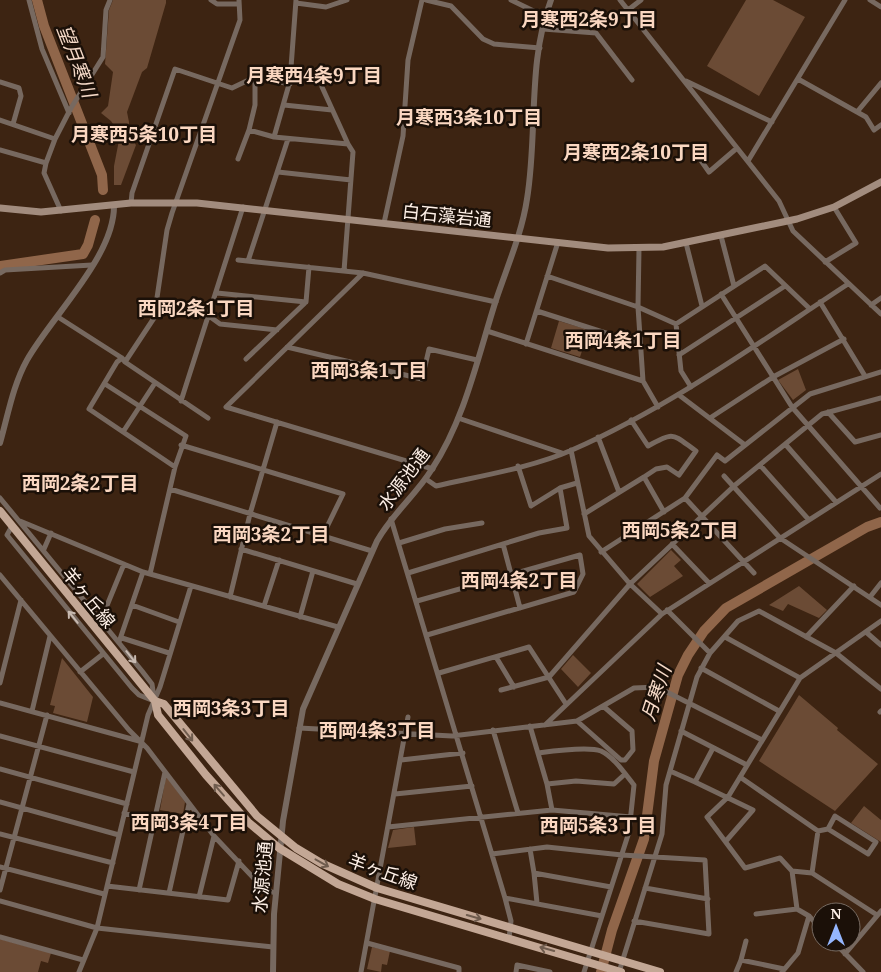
<svg xmlns="http://www.w3.org/2000/svg" width="881" height="972" viewBox="0 0 881 972" font-family="'Noto Serif','Noto Sans JP',serif">
<style>
.green{fill:#6b4b35}
.lines{fill:none;stroke-linecap:round;stroke-linejoin:round}
.river{stroke:#90664a;stroke-width:10}
.minor{stroke:#776960;stroke-width:5}
.tertiary{stroke:#776960;stroke-width:6}
.secondary{stroke:#a28c7e;stroke-width:7}
.primary{stroke:#c3a795;stroke-width:8}
.oneway{stroke:#c8bab1}
.oneway2{stroke:#6f5c4e}
.labels{text-anchor:middle;dominant-baseline:central;stroke-width:5;stroke-linejoin:round;paint-order:stroke}
.street-label{font-size:18px;fill:#fef0e7;stroke:#1b1008}
.neighbourhood-label{font-size:19px;font-weight:bold;fill:#fad7c1;stroke:#1b1008}
.water-label{font-size:19px;font-style:italic;fill:#f6dac8;stroke:#1b1008}
</style>
<rect width="100%" height="100%" fill="#3d2412"/>
<path class="green" d="M113,0H166V3L147,68L142,72L127,112L129,122L128,135L136,145L121,185H114V166L120,135L111,121L101,113L108,106L113,72L105,64L109,10Z
M746,0H773L805,17L759,96L707,66Z
M559,321L589,330L580,357L551,348Z
M798,369L806,390L793,400L778,380Z
M671,550L681,560L674,566L683,576L650,597L637,584Z
M799,586L827,610L819,618L788,604L783,611L769,605Z
M573,655L591,673L578,687L561,669Z
M62,658L93,697L87,722L53,713L55,706L50,705Z
M799,695L838,728L837,730L878,764L835,811L759,761Z
M166,776L185,802L183,814L160,810Z
M864,806L881,820V842L851,823Z
M414,827L416,845L388,848L393,830Z
M0,939L51,953L48,963L41,961L38,972H0Z
M372,947L390,951L387,965L382,964L381,972L367,969Z"/>
<g class="lines">
<path class="river" d="M37,0L44,26L102,175L103,190
M0,266L83,254L88,245L95,220
M601,972L612,930L644,839L654,761L678,675L688,655L704,631L726,608L867,527L881,522"/>
<path class="minor" d="M29,0L42,49L69,113
M211,0L217,4H239
M426,0L451,6L483,39L494,44L540,48
M511,0L546,17
M620,0L779,201L793,231L881,314
M870,0L881,7
M296,3L326,7L347,0
M628,10L641,0
M543,29L596,33L632,80
M798,79L866,117L874,130L881,125
M686,81L772,122
M0,82L19,88L21,96L13,124
M322,87L348,144
M284,105L332,110
M857,112L881,83
M0,120L55,139
M249,130L255,105V77
M274,137L290,81L296,0
M0,150L46,163
M695,152L709,172L737,148
M238,159L249,130L274,137L348,144L353,152L344,271
M748,161L845,0
M278,172L351,180
M131,203L132,193L175,69L232,88L255,77L290,84
M61,211L44,173L46,163L55,139L71,108L103,57L106,10L110,0
M384,223L403,136L408,60L422,0
M721,236L734,286
M686,243L702,306
M639,249L638,307L643,381L658,407
M238,260L363,273L496,302
M248,261L288,139
M825,262L856,243L834,207
M0,273L5,270L92,265
M363,273L226,407L433,469
M547,276L638,307L676,324L765,266L810,309
M217,293L306,302
M721,294L792,407L880,508
M820,302L865,376
M871,305L881,298
M537,311L640,344
M209,316L220,324L277,330
M58,317L122,358L125,362L208,418
M676,324L681,371L691,387
M487,331L643,381
M526,344L558,242
M287,347L422,379L429,349L477,360
M679,355L785,286
M246,359L306,302L309,267
M125,362L154,318L167,230L172,213L240,20L239,0
M105,384L186,436L175,467L89,409L117,362L122,358
M679,395L745,445
M181,401L243,207
M828,412L855,442L881,435
M458,418L562,453
M710,418L773,377L844,339
M631,420L648,446C675,431 672,434 696,451L679,475L667,467L656,469L644,477
M123,432L155,383
M598,437L619,492
M181,445L343,494L323,535
M786,445L836,502
M571,450L589,536L630,584L662,614
M760,465L809,520
M518,466L531,506L560,488L577,483
M724,476L780,538L881,605
M426,479L436,486C479,476 531,468 572,450C670,407 758,343 848,284
M170,489L372,551
M0,498L142,671L152,684L154,698
M685,498L717,455L725,461L810,394L881,372
M584,514L644,477L664,512
M391,519L505,898L511,921L509,938
M20,521L143,572L338,627
M12,526L7,535L132,688L139,695L154,701
M399,543L445,529L482,523
M503,544L520,608
M672,544L709,583
M44,549L51,533
M241,549L357,584
M601,552L685,498L754,573
M408,573L539,533L567,528L560,488
M150,574L175,467
M0,575L129,730L147,748L214,836L264,889L275,893
M230,597L250,514L277,422
M870,597L881,583
M417,601L580,555L583,574L574,592L427,635
M132,605L179,622
M264,606L279,560
M667,610L710,653
M300,617L313,571
M101,620L124,564
M866,632L881,645
M725,637L800,678
M806,637L854,586
M122,638L169,653
M119,642L143,572
M496,657L514,687
M701,668L779,711
M80,672L103,654
M439,673L529,647L566,704
M0,683L21,600
M501,690L549,677L630,584L734,486L822,414L881,398
M0,703L139,741
M32,711L50,636
M880,712L881,711
M577,721L621,760H625L633,750L632,731L603,706
M545,725L662,614L881,474
M530,726L547,784L552,810
M299,728L452,736L577,721L634,688L657,687L762,740
M493,730L518,813
M681,731L747,765
M0,736L134,772
M713,748L695,782L753,810L726,841
M538,753C553,751 588,746 601,751C614,757 625,774 634,785L629,832L584,972
M401,760L463,753
M0,769L127,804
M670,771L695,782
M740,777L818,831L812,873L792,871L797,909L756,914
M547,784L576,781L614,784L625,774
M395,794L472,786
M0,802L119,835
M124,813L155,820
M388,827L552,810L631,817
M818,831L828,829L835,816L876,842L868,854L828,829
M0,834L113,863
M530,849L534,873L611,887
M492,854L547,847L622,855L705,860L709,934L634,921
M0,867L104,894
M792,871L780,858L745,868L707,817L728,797L800,678L881,621
M534,873L537,903
M812,873L877,915
M107,886L228,900L239,861
M645,888L708,899
M0,890L47,715
M139,890L165,772
M169,893L189,804
M199,897L214,836
M505,898L602,916
M0,901L97,928L273,947
M797,909L809,916L821,929
M0,937L83,960
M834,942L863,972
M367,943L459,968V972
M845,954L881,911
M741,960L746,941
M79,972L97,928L148,715L160,687L191,586
M361,972L408,717
M516,972L517,965L550,972
M619,972L662,834L666,785L697,677L710,653L738,621L759,611L836,653L881,689
M736,972L741,960L784,969
M782,972L798,953L809,916"/>
<path class="tertiary" d="M0,443C8,415 13,385 27,360C51,317 115,256 114,205
M273,972L274,914L283,821L303,709L377,541C392,514 416,495 432,469C465,419 478,356 496,300C507,267 522,233 527,199C538,133 527,63 551,0"/>
<path class="secondary" d="M0,208L41,212L131,203H197L608,248L663,247L797,219L834,207L881,182"/>
<path class="primary" d="M0,511L155,701L158,715L206,775L248,822L279,848L338,884L375,899L621,972
M155,701L164,704L257,816L296,848L321,863L377,888L660,972"/>
</g>
<defs><path id="oneway-shaft" d="M-6 0H5M1.5-3L5.5 0L1.5 3" fill="none" stroke-width="1.6" stroke-linecap="round" stroke-linejoin="round" transform="scale(1.25)"/></defs>
<g class="oneway">
<use href="#oneway-shaft" transform="translate(73 617) rotate(-129)"/>
<use href="#oneway-shaft" transform="translate(131 657) rotate(51)"/>
</g>
<g class="oneway2">
<use href="#oneway-shaft" transform="translate(188 735) rotate(52)"/>
<use href="#oneway-shaft" transform="translate(219 790) rotate(-131)"/>
<use href="#oneway-shaft" transform="translate(322 863) rotate(29)"/>
<use href="#oneway-shaft" transform="translate(474 917) rotate(16)"/>
<use href="#oneway-shaft" transform="translate(547 949) rotate(-164)"/>
</g>
<g class="labels">
<g class="street-label">
<text transform="translate(447 215) rotate(6)">白石藻岩通</text>
<text transform="translate(403 479) rotate(-53)">水源池通</text>
<text transform="translate(89 597) rotate(51)">羊ヶ丘線</text>
<text transform="translate(383 871) rotate(20)">羊ヶ丘線</text>
<text transform="translate(262 877) rotate(-85)">水源池通</text>
</g>
<g class="neighbourhood-label">
<text x="589" y="19">月寒西2条9丁目</text>
<text x="314" y="75">月寒西4条9丁目</text>
<text x="469" y="117">月寒西3条10丁目</text>
<text x="144" y="134">月寒西5条10丁目</text>
<text x="636" y="152">月寒西2条10丁目</text>
<text x="196" y="308">西岡2条1丁目</text>
<text x="623" y="340">西岡4条1丁目</text>
<text x="369" y="370">西岡3条1丁目</text>
<text x="80" y="483">西岡2条2丁目</text>
<text x="680" y="530">西岡5条2丁目</text>
<text x="271" y="534">西岡3条2丁目</text>
<text x="519" y="580">西岡4条2丁目</text>
<text x="231" y="708">西岡3条3丁目</text>
<text x="377" y="730">西岡4条3丁目</text>
<text x="189" y="822">西岡3条4丁目</text>
<text x="598" y="825">西岡5条3丁目</text>
</g>
<g class="water-label">
<text transform="translate(77 61) rotate(69)">望月寒川</text>
<text transform="translate(656 693) rotate(-72)">月寒川</text>
</g>
</g>
<g transform="translate(836 927)"><circle r="24" fill="#1b1008" stroke="#766a61"/>
<path d="M0-4L9 19L0 12L-9 19Z" fill="#95b6fd"/>
<text y="-8" font-size="14" font-weight="bold" text-anchor="middle" fill="#fef0e7">N</text>
</g>
</svg>
